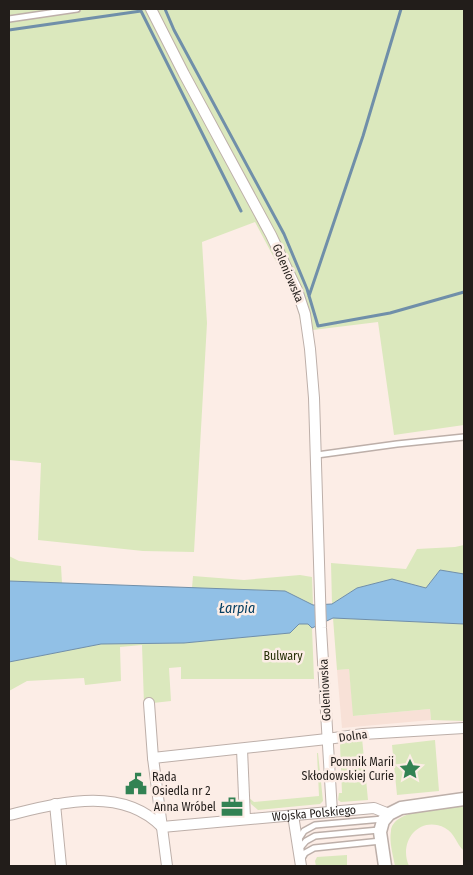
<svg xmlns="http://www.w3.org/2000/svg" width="473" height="875" viewBox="0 0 473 875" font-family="'Fira Sans Condensed',sans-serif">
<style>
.built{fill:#f8e1d7}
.green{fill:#dbe8bd}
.water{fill:#91c0e6;stroke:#708fa9}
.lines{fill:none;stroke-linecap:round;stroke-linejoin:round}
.stream{stroke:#708fa9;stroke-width:3}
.service-casing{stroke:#bdafa9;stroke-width:8}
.minor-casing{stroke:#bdafa9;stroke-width:12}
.tertiary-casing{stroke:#bdafa9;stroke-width:15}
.service{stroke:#fff;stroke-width:5}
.minor{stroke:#fff;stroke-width:10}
.tertiary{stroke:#fff;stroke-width:12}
.labels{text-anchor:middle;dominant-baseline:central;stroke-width:5;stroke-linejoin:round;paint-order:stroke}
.street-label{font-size:12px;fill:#221d1a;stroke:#fcede6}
.park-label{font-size:12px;fill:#262f06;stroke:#fcede6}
.poi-label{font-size:12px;fill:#221d1a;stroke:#fcede6;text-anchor:end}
.water-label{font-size:14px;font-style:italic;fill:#033d61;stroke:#fcede6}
</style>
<rect width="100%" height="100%" fill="#fcede6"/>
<path class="built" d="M349,669L354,716L430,709L431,720L342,728L337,670Z"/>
<path class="green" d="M9,9H464V425L394,435L378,322L313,330H302L296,299L255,222L202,242L207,323L194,552L143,551L38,540L41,463L9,460Z
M464,545V574L440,570L426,588L392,579L357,588L332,604L331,563L406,569L417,549L455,547Z
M9,556L19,561L61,566L62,583L9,581Z
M300,575L312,577L313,605L285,591L192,588L193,576L244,580Z
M333,618L464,624V721L431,720L430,709L353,716L349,669L337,670Z
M299,624H308L312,628L314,679H181V667L169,668L171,701L144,704L142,645L120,647L121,681L85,685L84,678L27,681L9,691V662L101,644L184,643L290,633Z
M362,738L368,800L341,802L338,800L339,793H342L340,744Z
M435,740L439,791L397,795L392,745Z
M317,753H318L323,801L320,804L258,810L251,804L248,797L254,802L319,796Z
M464,806V851C456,844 455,833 445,828C419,815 398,842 409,866H395C393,855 389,842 391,831C393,808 447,808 464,806Z
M347,855V866H316L315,861L317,857Z"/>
<path class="water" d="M440,570L464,574V624L333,618L312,628L308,624H299L290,633L184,643L101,644L9,662V581L285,591L313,605L332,604L357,588L392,579L426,588Z"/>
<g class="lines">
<path class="stream" d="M165,9L174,30L284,234L307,289L318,326L390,313L464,292
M9,30L141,11L241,211
M309,296L363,136L401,9"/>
<g class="service-casing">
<path id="service" d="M9,19L77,9
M317,455L397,444L464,437
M298,840L304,831L315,825L383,819
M300,848L306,841L315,836L379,830
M301,860L305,853L314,848L381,841"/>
</g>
<g class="minor-casing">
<g id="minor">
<path d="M151,9L184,74L271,235L297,290L305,314L310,349L314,398L321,628L332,812"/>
<path d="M149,703L153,758L167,866"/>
<path d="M242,749L245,819"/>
<path d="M153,758L327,739L363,734L464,728"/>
<path d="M55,804L61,866"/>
<path id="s1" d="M9,815C59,803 121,785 162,827L374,808L389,814"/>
<path d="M293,815L301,866"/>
</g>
</g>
<g class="tertiary-casing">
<path id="tertiary" d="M385,866L380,832L383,821L389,814L401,808L464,799"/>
</g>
<use href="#service" class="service"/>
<use href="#minor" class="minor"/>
<use href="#tertiary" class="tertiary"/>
</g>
<defs>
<g id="sight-bare" transform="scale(1.725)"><path d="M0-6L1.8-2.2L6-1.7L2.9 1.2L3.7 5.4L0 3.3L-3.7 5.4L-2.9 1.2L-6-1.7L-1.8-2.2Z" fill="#328253" stroke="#fcede6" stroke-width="2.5" paint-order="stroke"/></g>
<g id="civic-bare" transform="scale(1.725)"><path d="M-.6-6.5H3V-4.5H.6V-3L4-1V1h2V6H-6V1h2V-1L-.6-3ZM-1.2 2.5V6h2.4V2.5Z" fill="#328253" stroke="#fcede6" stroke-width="2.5" paint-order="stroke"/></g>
<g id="office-bare" transform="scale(1.725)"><path d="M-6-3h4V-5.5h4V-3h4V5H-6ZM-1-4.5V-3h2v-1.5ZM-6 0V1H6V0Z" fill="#328253" stroke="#fcede6" stroke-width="2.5" paint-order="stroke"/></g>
</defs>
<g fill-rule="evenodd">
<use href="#sight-bare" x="410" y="769"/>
<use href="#civic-bare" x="136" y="784"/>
<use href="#office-bare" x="232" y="807"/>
</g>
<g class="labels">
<g class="street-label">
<text transform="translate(288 273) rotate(67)">Goleniowska</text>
<text transform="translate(325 690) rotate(-93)">Goleniowska</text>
<text transform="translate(353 736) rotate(-8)">Dolna</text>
<text stroke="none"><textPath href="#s1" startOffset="314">Wojska Polskiego</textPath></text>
</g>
<g class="park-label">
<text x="283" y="656">Bulwary</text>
</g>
<g class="poi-label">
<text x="394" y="762">Pomnik Marii<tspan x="394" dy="14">Skłodowskiej Curie</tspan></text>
<text x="152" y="777" text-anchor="start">Rada<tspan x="152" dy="14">Osiedla nr 2</tspan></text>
<text x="216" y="807">Anna Wróbel</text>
</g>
<g class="water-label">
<text x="237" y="608">Łarpia</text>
</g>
</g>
<rect width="473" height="875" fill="none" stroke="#221d1a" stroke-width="20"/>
</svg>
